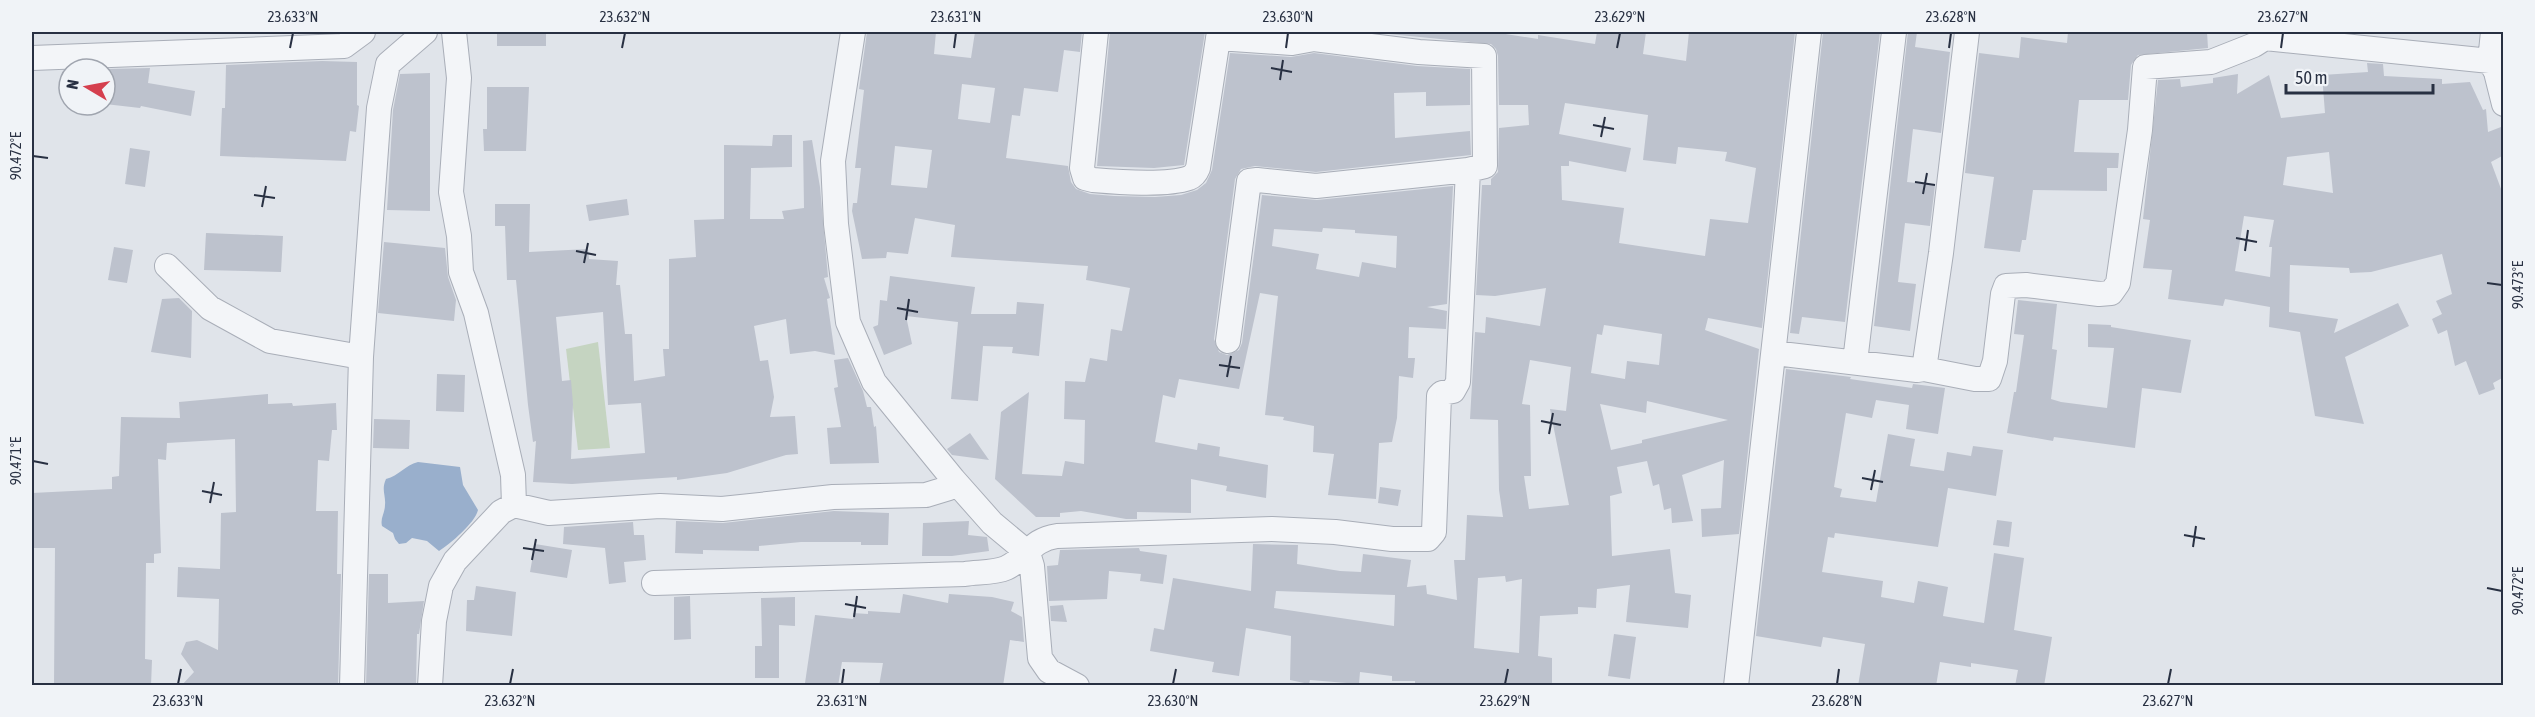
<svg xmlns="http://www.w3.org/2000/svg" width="2535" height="717" viewBox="0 0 2535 717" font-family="'Asap Condensed',sans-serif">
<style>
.green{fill:#c5d4c1}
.water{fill:#99afcc}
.building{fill:#bdc2cd;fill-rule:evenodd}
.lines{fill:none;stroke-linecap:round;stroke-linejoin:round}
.street-casing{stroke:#a9aeb8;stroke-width:26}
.street{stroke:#f3f5f8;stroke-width:24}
.ticks{fill:none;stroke:#283042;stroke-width:2}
.neatline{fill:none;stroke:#283042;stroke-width:2}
.ticks-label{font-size:15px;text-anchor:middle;fill:#283042}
</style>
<rect width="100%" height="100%" fill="#e0e4ea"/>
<path class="green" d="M598,342L610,448L578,450L566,349Z"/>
<path class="water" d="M418,462L460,467L463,485L478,510C475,523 450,544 439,551L427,541L412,538L406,543L399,544L395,539L393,533L382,526C380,518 385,513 385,505C386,495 381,490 386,479C399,476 405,465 418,462Z"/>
<path class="building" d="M497,32H546V46H497Z
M867,32H936L934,54L971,58L975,32H1082L1080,52L1064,50L1058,92L1024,88L1020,116L1012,115L1006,158L1068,166L1071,182L1076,189L1090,194L1114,196L1155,197L1181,195L1197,190L1206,183L1212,170L1230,53L1291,57L1314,53L1417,66L1470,69V105L1426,106V92L1394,93L1395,138L1470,131L1471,155L1316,172L1255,166L1241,169L1235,179L1214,339L1219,352L1227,355L1239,350L1242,343L1262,195L1317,200L1453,186L1447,304L1427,307L1447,311L1446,329L1409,327L1408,358H1415L1413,378L1399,376L1397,418L1392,442L1379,443L1376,499L1328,495L1334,454L1313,452L1314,426L1283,420L1284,417L1265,415L1278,296L1260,293L1239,389L1179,379L1175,398L1163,395L1155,442L1197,450L1198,443L1220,447L1219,456L1268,465L1266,498L1226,491L1227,486L1191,479V513L1137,512V519H1126L1081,511L1060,513V517H1036L995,479L1001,412L1029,392L1022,474L1062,476L1065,461L1084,464L1085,420L1064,419L1065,381L1085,382L1090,358L1107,361L1111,329L1122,331L1130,288L1086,280L1088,266L951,257L955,225L915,218L908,254L887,252L886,258L862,259L852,211L853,203H857L861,168H855L864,90L859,89ZM962,84L995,88L990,123L958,119ZM895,146L932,150L927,188L891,185ZM1323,228L1355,230V233L1397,236L1396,268L1362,262L1359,277L1316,269L1319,254L1272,246L1274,229L1322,232Z
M1110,32H1205L1184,165L1154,168L1097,166Z
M1369,32H1493L1538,39V35L1595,44L1597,32H1646L1643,54L1686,61L1689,32H1795L1762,328L1708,318L1705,330L1759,349L1739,534L1702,537L1701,509L1721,508L1724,460L1682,475L1693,521L1672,523L1671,508L1664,510L1659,484L1653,486L1647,461L1617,467L1622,493L1610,496L1612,556L1670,549L1675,593L1691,595L1688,628L1626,622L1630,585L1597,589L1596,608L1578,607V614L1540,616L1538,656L1552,658V686H1415V681H1392V676L1360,672L1359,684L1310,680L1309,684L1290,680L1291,636L1246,628L1239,676L1212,672L1214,662L1150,651L1154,628L1164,630L1173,578L1251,591L1253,544L1298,545L1297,564L1340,571L1361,572L1363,554L1411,560L1407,587L1426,585L1427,594L1457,600L1454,560H1465L1467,515L1503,517L1499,490L1498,420L1470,419L1475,332L1485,333L1486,317L1540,326L1546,288L1495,296L1476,295L1482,185H1491V179L1498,172L1499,128L1529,125L1528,105H1499L1498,56L1496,49L1491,44ZM1565,103L1648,115L1643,160L1676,164L1678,147L1727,152L1725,161L1756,168L1748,223L1710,219L1705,256L1619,243L1624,208L1562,200L1561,166H1569V161L1626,172L1631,148L1559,134ZM1604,325L1662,334L1659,365L1627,361L1625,379L1591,373L1597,334L1602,335ZM1530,360L1571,367L1566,411L1550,409L1569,505L1529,509L1524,476H1531L1530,405L1522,404ZM1647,401L1728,420L1642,440V443L1611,450L1600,404L1646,413ZM1505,576L1506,582L1522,579L1519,653L1474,648L1478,578ZM1276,591L1395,595L1394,626L1274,608Z
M1823,32H1880L1845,322L1802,317L1799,334L1790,333Z
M1908,32H1917L1915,47L1950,52L1941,133L1913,129L1907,182L1935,185L1930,226L1905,223L1898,282L1916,284L1910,331L1874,326Z
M2068,32H2207L2208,48L2138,55L2131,65L2128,100H2079L2074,152L2119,153L2118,168H2107V191L2033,190L2026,240H2022L2020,252L1984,248L1994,177L1965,173L1979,53L2019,58L2021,37L2067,43Z
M322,61L357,62V105L359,106L356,132L350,131L346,161L220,156L222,108H225L226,65Z
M2367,63L2383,64L2384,76L2442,79V84L2470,82L2483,110L2486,109L2488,132L2501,127L2504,155L2491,162L2504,197V377L2493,383L2495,389L2479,395L2466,361L2455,366L2447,330L2438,334L2432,319L2442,314L2436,301L2452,294L2442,254L2371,272L2350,273L2349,268L2290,265L2289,312L2338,319L2334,333L2398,303L2409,326L2345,357L2364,424L2315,416L2300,332L2269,327L2270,307L2225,299L2223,306L2168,299L2172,270L2143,268L2150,220L2143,219L2158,80L2180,79L2181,87L2213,83V78L2238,74L2237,94L2269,75L2281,118L2325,113L2322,75L2368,72ZM2329,152L2333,193L2283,185L2287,157ZM2244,216L2274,220L2269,247H2272L2270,277L2235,271Z
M150,68L148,83L195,91L191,116L141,106L140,108L105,104V69Z
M430,73V211L387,210L393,110L400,74Z
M487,87H529L526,151H484L483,129H487Z
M773,135H792V167L751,168L750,219H784L782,211L804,208L803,141L812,140L820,187L828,277L824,278L830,298L827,299L835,355L815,351L790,354L786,319L754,326L760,361L768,360L774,397L770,417L795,416L798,454L786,455L727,473L677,480V477L572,484L533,482L536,441L533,442L528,405L516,280H507L505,226H495V204H530L529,252L588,249L589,259L618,261L616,285H620L625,334H632L634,381L665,376L663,349H669V259L696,257L694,220L724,219V145L772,146ZM603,312L608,405L641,403L645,453L571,459L573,404L571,380L562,381L556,317Z
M130,148L150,151L145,187L125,184Z
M627,199L629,215L589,221L586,205Z
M206,233L283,236L281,272L204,270Z
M384,242L445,248L448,277L456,300L454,321L378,313Z
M114,247L133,250L127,283L108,280Z
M890,276L975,287L971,314H1016L1017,302L1044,304L1039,356L1012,353L1013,347L983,346L978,401L951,399L958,322L906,316L912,344L884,355L873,327L878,325L880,300L887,301Z
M179,298L192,311L191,358L151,352L162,299Z
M2018,300L2057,304L2052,349L2057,350L2051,399L2061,402L2107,408L2114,348L2088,347V324L2111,325V327L2191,340L2181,393L2142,388L2135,448L2054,437L2053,441L2007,433L2014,392H2016L2024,335L2014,334Z
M848,358L863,391L867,407H871L874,427L876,426L879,463L830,464L827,428L841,427L834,388L838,387L834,360Z
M1786,369L1851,377L1850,379L1912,388L1913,384L1945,388L1938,434L1906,429L1909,405L1876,400L1872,418L1846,413L1834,487L1842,489L1840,497L1876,502L1888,434L1915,439L1910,466L1944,471L1947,452L1971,456L1973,446L2003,450L1996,496L1948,488L1938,547L1835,533L1834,538L1828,537L1822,572L1883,581L1881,597L1914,603L1918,581L1948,587L1943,616L1984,623L1994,553L2024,558L2014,630L2052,637L2044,686H2015L2018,670L1971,663V667L1940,662L1936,686H1858L1865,644L1823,637L1821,647L1756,636Z
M437,374L465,375L464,412L436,411Z
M268,394V404L292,403L293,406L336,403L337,430H332L329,461L318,460L316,511H338L337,574H341L338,686H181L194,672L181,654L186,642L197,640L218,650L219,599L177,597L178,567L220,569L221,513L236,512L235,439L167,443L166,460L158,459L161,553L154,554V563H146L145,659L152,660L151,686H54L55,548H32V493L112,489V477L119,476L121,417L180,418L179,402Z
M374,419L410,420L409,449L373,448Z
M970,433L989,460L952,455L947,449Z
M1380,487L1401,490L1398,506L1378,503Z
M834,511L889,513L888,545H861V542H801L759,546V551L703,550V554L675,553L676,521L723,523Z
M1997,520L2012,522L2009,547L1993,545Z
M969,521L968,535L987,537L989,551L952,556H922L923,523Z
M633,522L634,535H644L646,560L624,562L626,582L609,584L605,548L563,544L564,527Z
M535,544L572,550L567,578L530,572Z
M1139,548L1140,551L1167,555L1163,584L1140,581L1141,574L1109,571L1107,599L1049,601L1047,566L1058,565L1060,550Z
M369,574H388V603L424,601L419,634H417L416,686H366Z
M476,586L516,592L512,636L466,631L467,600H474Z
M903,594L948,603L949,594L992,597L1014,602L1011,611L1022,617L1024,642L1010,640L1003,686H879L883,663L842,662L838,686L805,683L815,615L853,619V613L868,614V611L900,613Z
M690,596L691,639L674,640V597Z
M795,597V626L779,625V678H755V646H762L761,598Z
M1063,605L1067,622L1051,621L1050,606Z
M1614,634L1636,637L1630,679L1608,676Z"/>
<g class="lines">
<g class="street-casing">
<path id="street" d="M1096,32L1082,168L1085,178L1093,180C1117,182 1166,186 1189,178C1194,176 1196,173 1198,168L1219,32
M2493,32L2490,61L2496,72L2504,104
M32,58L344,46L363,32
M167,266L210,308L270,341L361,357L379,108L388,64L425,32
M1228,341L1249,181L1257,180L1316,186L1468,170
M1774,353L1917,370L1924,369L1941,253L1967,32
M1855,362L1894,32
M1924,369L1975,379H1989L1995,361L2003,294L2006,286L2026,285L2099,294L2111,293L2118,283L2140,130L2145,67L2211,62L2254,45L2265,38L2490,61
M953,479L992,523L1028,553L1032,566L1040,658L1049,671L1077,686
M514,505L549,513L660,506L722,509L833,497L926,495L949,488L953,479L874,382L848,322L836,224L833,161L853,32
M654,583L965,574C977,572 995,573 1006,568C1029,557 1030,540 1057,536L1272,529L1335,532L1392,539H1428L1434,532L1439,396L1442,393L1453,391L1458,382L1468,170L1485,166L1484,56L1419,52L1314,39L1292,43L1218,38
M352,686L361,357
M430,686L434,621L441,586L455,561L501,512L514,505L513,475L476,313L461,272L459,236L451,192L459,78L454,32
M1736,686L1809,32"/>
</g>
<use href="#street" class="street"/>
</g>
<path class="ticks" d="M290,48L293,33M622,48L625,33M954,48L956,33M1286,48L1288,33M1617,48L1620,33M1949,48L1951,33M2281,48L2283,33M1271,68L1292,72M1280,80L1283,60M1593,125L1614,129M1601,137L1605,117M33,156L48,158M1915,182L1935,185M1923,194L1927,173M254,195L275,198M262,207L266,186M2236,238L2257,242M576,251L596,255M2245,251L2248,230M584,263L588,243M2487,283L2502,285M897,308L918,312M906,320L909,299M1219,365L1240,368M1227,377L1231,356M1541,421L1561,425M1549,434L1553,413M33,461L48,464M1862,478L1883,482M1871,490L1875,470M202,491L222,495M210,503L214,482M2184,535L2205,539M2193,547L2196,526M523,548L544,551M532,560L536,539M2487,588L2502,591M845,604L866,608M854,617L857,596M178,684L181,669M510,684L513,669M842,684L844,669M1173,684L1176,669M1505,684L1508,669M1837,684L1839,669M2168,684L2171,669"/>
<rect width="2535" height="717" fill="none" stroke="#f0f3f7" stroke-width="66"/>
<g transform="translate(87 87) rotate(280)"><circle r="28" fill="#f0f3f7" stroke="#a0a5af" stroke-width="1.5"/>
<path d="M0-4.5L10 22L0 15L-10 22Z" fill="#d53f4e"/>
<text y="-9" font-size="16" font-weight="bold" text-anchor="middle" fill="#283042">N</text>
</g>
<path d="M2286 84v9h147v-9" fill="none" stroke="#283042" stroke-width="3"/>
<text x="2295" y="84" font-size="18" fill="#283042" stroke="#f0f3f7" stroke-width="4.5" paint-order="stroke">50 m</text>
<rect x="33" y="33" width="2469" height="651" class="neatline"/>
<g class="ticks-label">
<text x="293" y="22">23.633°N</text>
<text x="625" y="22">23.632°N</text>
<text x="956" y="22">23.631°N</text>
<text x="1288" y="22">23.630°N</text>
<text x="1620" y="22">23.629°N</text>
<text x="1951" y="22">23.628°N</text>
<text x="2283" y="22">23.627°N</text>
<text transform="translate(16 156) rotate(-90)" y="5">90.472°E</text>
<text transform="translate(2518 285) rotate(-90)" y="5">90.473°E</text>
<text transform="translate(16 461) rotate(-90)" y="5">90.471°E</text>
<text transform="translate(2518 591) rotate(-90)" y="5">90.472°E</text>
<text x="178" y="706">23.633°N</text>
<text x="510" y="706">23.632°N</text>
<text x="842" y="706">23.631°N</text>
<text x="1173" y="706">23.630°N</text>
<text x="1505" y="706">23.629°N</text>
<text x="1837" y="706">23.628°N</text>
<text x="2168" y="706">23.627°N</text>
</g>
</svg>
